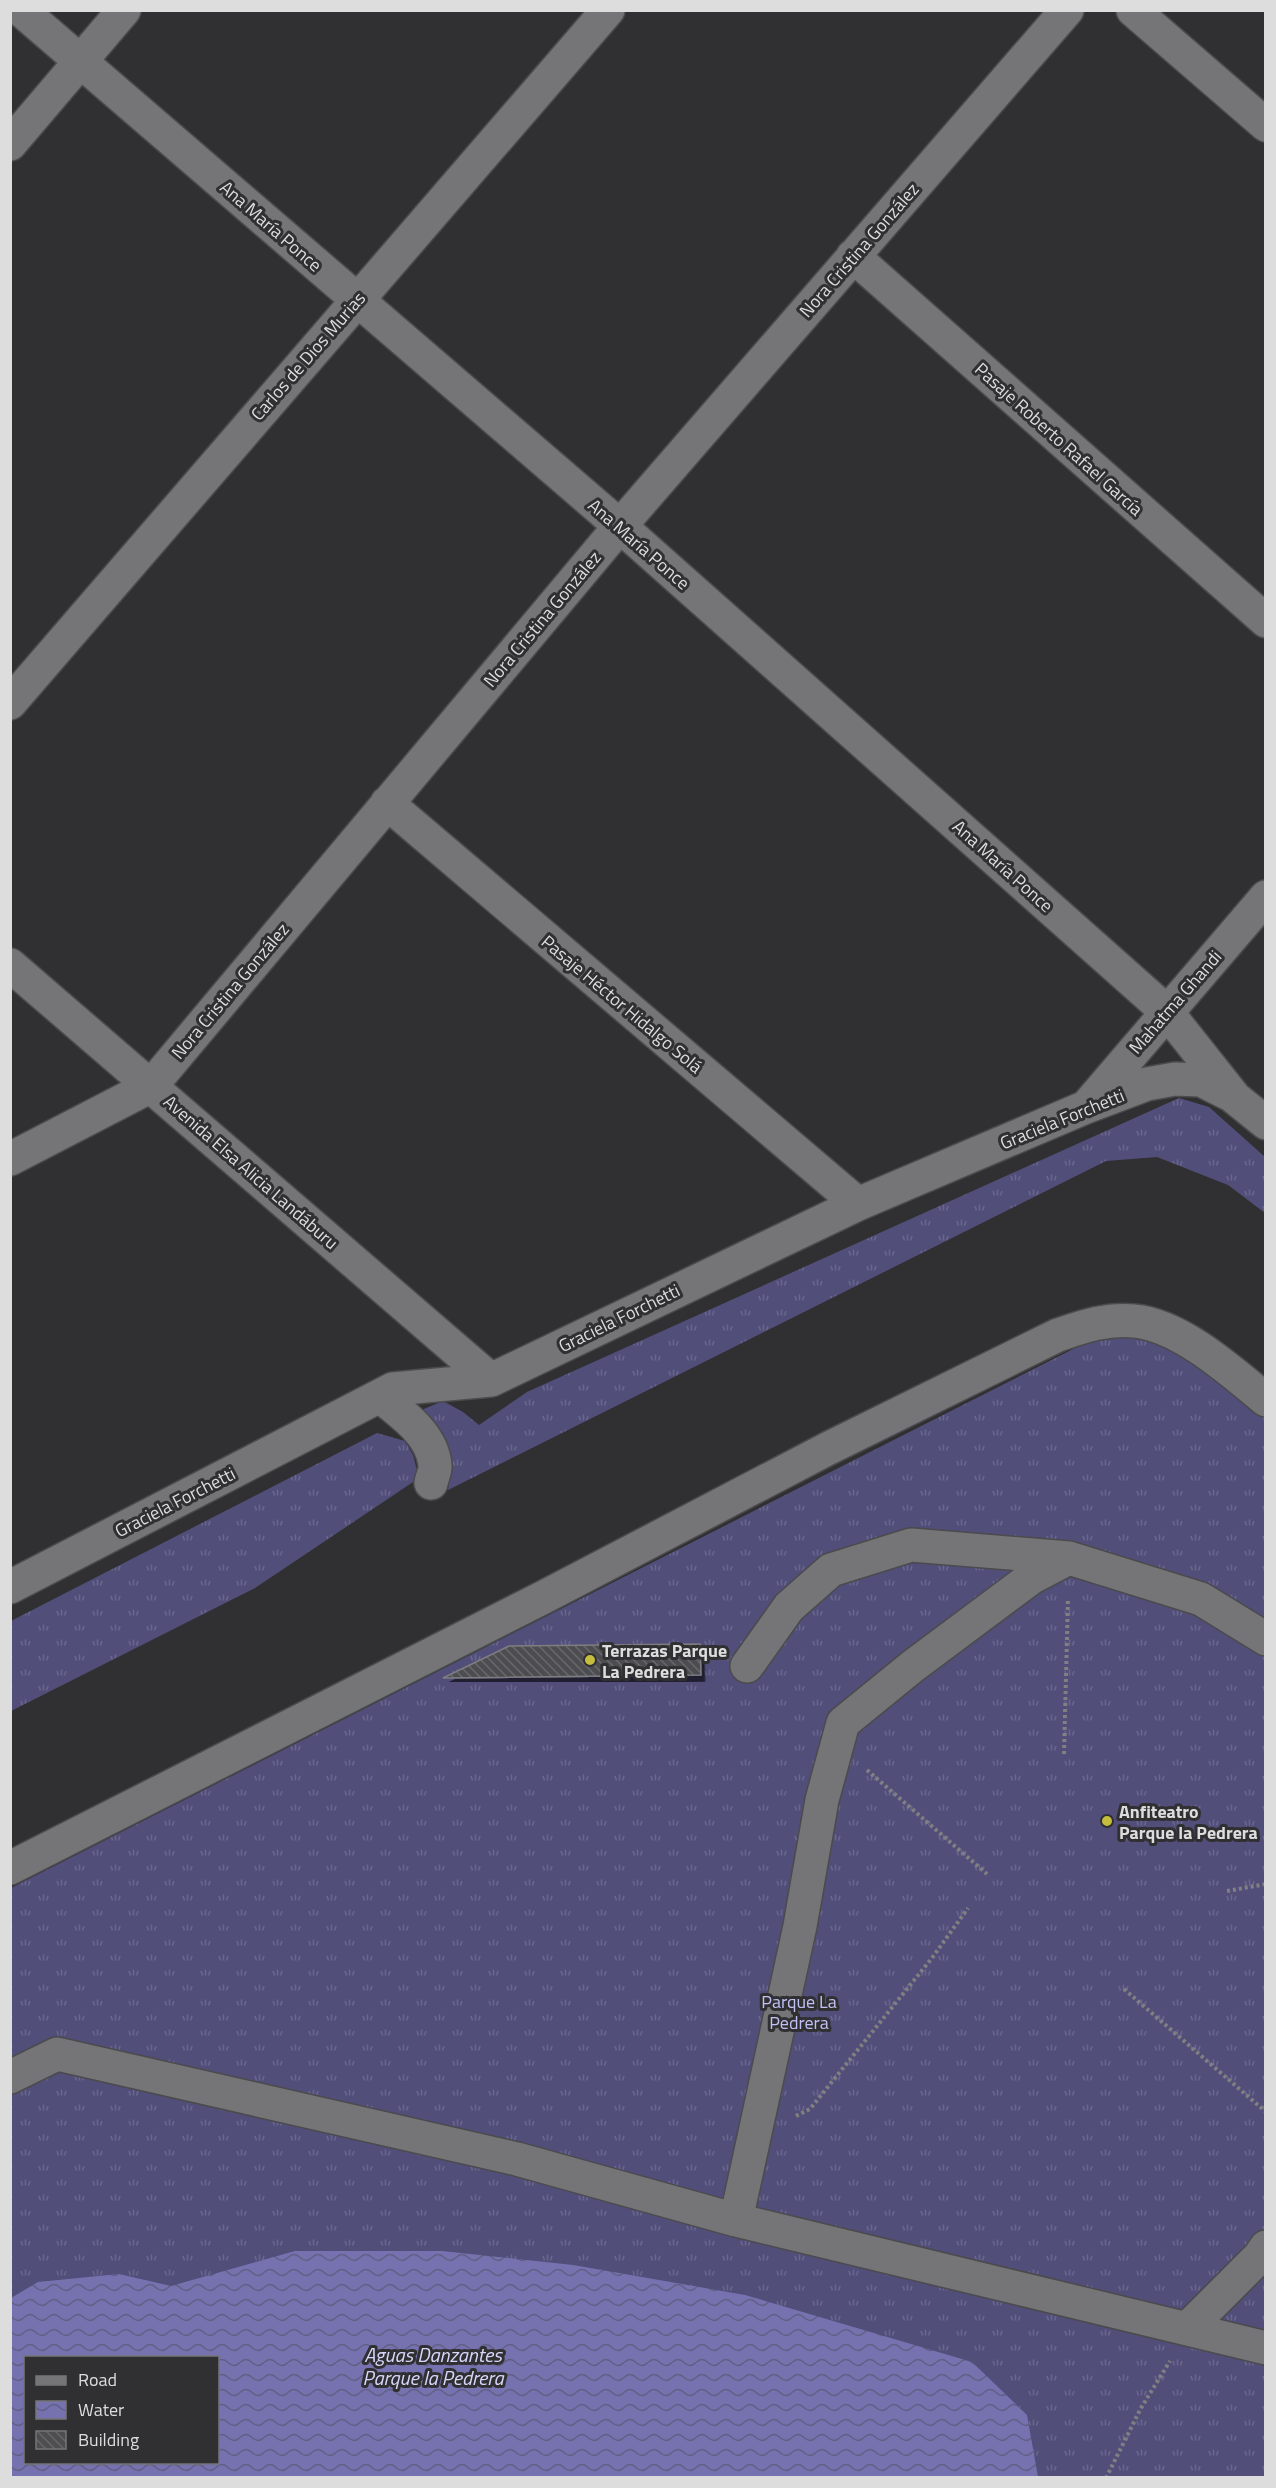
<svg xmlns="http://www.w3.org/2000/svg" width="1276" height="2488" viewBox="0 0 1276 2488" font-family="'Titillium Web',sans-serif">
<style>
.grass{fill:url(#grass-tufts);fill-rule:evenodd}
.water{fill:url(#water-waves);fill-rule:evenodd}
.building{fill:url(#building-back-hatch);stroke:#7e7e81;stroke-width:1.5;filter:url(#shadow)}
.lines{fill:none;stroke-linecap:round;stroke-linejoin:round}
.minor-casing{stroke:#4b4b4d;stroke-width:36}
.path{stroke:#808082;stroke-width:4;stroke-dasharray:3 3;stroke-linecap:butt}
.minor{stroke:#757578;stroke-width:33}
.poi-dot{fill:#c4bd3e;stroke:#303032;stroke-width:2}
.labels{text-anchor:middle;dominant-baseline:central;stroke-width:6;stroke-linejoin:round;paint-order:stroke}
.street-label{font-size:18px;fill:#ddddde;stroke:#303032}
.poi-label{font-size:18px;font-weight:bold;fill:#ddddde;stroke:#303032;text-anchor:start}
.park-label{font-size:18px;fill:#c2c1f6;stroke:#303032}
.water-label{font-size:20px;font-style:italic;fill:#d8d7fb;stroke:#303032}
</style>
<defs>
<pattern id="grass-tufts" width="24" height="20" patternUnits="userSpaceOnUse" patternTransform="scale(1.5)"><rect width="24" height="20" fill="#514e7a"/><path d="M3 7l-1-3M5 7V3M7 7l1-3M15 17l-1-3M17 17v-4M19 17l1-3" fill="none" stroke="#6a678c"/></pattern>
<pattern id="water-waves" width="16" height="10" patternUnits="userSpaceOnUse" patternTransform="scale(1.5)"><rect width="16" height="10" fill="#7672b0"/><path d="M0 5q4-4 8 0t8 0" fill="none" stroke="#615f84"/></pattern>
<pattern id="building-back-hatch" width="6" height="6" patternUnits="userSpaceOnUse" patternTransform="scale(1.5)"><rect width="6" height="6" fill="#4e4e51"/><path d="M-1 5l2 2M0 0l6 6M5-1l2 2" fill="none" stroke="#67676a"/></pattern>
<filter id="shadow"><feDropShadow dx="3.5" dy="6" stdDeviation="0" flood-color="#0009"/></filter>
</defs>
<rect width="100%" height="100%" fill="#303032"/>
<path class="grass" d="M1179,1098L1209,1107L1265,1157V1213L1228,1185L1157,1157L1106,1161L448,1490L451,1460L443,1433L419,1411L443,1401L463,1412L479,1425L527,1392Z
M1108,1337C1117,1337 1127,1337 1136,1338C1186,1344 1227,1385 1265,1414V2477L11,2478V1888L1077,1347ZM26,2358H218V2462H26Z
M377,1433L405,1441L413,1455L419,1478L255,1588L11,1711V1621Z"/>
<path class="water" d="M295,2251H442L573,2265L745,2295L972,2362L1027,2415L1038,2477H11V2298L38,2282L119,2274L171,2286ZM26,2358H218V2462H26Z"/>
<path class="building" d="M700,1644L701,1675L443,1678L509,1646Z"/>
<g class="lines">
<g class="minor-casing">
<path id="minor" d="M21,10L620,526L1166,1011L1235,1098L1266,1123
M1133,10L1266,125
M10,144L124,10
M853,256L1266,621
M10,703L608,10
M387,803L858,1204
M10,965L491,1380
M1087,1106L1266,897
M10,1159L151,1086L620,526L1067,10
M380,1396C402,1414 432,1434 435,1465C436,1470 432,1477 431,1483
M10,1587L393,1389L491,1380L858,1204L1086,1107L1147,1084L1175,1079L1201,1080L1233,1096
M747,1666L789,1607L831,1570L911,1545L1069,1558L1201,1599L1266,1639
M10,1868L544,1597L829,1448L1058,1335C1082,1327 1107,1318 1134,1321C1180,1325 1231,1371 1266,1400
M10,2077L57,2054L517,2159L736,2220L1266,2348
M736,2220L800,1926L822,1800L843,1723L913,1666L1031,1578L1069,1558
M1188,2328L1259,2257L1266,2247"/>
</g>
<path class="path" d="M1064,1754L1068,1598
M867,1770L987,1874
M1227,1891L1266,1884
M1124,1989L1266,2112
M796,2116L810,2109L932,1958L968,1908
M1106,2478L1141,2408L1170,2361"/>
<use href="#minor" class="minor"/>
</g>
<g class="poi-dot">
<circle cx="590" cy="1660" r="6"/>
<circle cx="1107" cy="1821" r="6"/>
</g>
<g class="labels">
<g class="street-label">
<text transform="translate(271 226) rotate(41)">Ana María Ponce</text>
<text transform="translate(859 250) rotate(-49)">Nora Cristina González</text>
<text transform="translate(308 356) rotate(-49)">Carlos de Dios Murias</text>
<text transform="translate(1059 439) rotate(42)">Pasaje Roberto Rafael García</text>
<text transform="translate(639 544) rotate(41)">Ana María Ponce</text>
<text transform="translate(542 619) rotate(-50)">Nora Cristina González</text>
<text transform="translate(1003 866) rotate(42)">Ana María Ponce</text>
<text transform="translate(230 991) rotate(-50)">Nora Cristina González</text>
<text transform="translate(1175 1002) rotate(-49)">Mahatma Ghandi</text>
<text transform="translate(622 1004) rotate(40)">Pasaje Héctor Hidalgo Solá</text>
<text transform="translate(1062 1119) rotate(-22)">Graciela Forchetti</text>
<text transform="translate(251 1172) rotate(41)">Avenida Elsa Alicia Landáburu</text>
<text transform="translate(619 1318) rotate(-26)">Graciela Forchetti</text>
<text transform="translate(175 1502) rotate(-27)">Graciela Forchetti</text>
</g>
<g class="poi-label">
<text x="602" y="1650">Terrazas Parque<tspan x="602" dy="21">La Pedrera</tspan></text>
<text x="1119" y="1811">Anfiteatro<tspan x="1119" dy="21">Parque la Pedrera</tspan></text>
</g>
<g class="park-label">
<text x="799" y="2001">Parque La<tspan x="799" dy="21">Pedrera</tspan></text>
</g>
<g class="water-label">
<text x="433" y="2354">Aguas Danzantes<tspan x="433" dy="23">Parque la Pedrera</tspan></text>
</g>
</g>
<rect width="1276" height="2488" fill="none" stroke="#ddddde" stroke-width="24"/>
<rect x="24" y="2356" width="195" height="108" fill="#303032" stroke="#757577" stroke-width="1.5"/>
<rect x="36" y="2376" width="30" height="9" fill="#757578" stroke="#757577" stroke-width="1.5"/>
<text x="78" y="2386" font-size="18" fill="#ddddde">Road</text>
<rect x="36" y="2401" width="30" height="18" fill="url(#water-waves)" stroke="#757577" stroke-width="1.5"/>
<text x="78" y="2416" font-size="18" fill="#ddddde">Water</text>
<rect x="36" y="2431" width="30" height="18" fill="url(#building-back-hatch)" stroke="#757577" stroke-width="1.5"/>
<text x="78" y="2446" font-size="18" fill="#ddddde">Building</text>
</svg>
